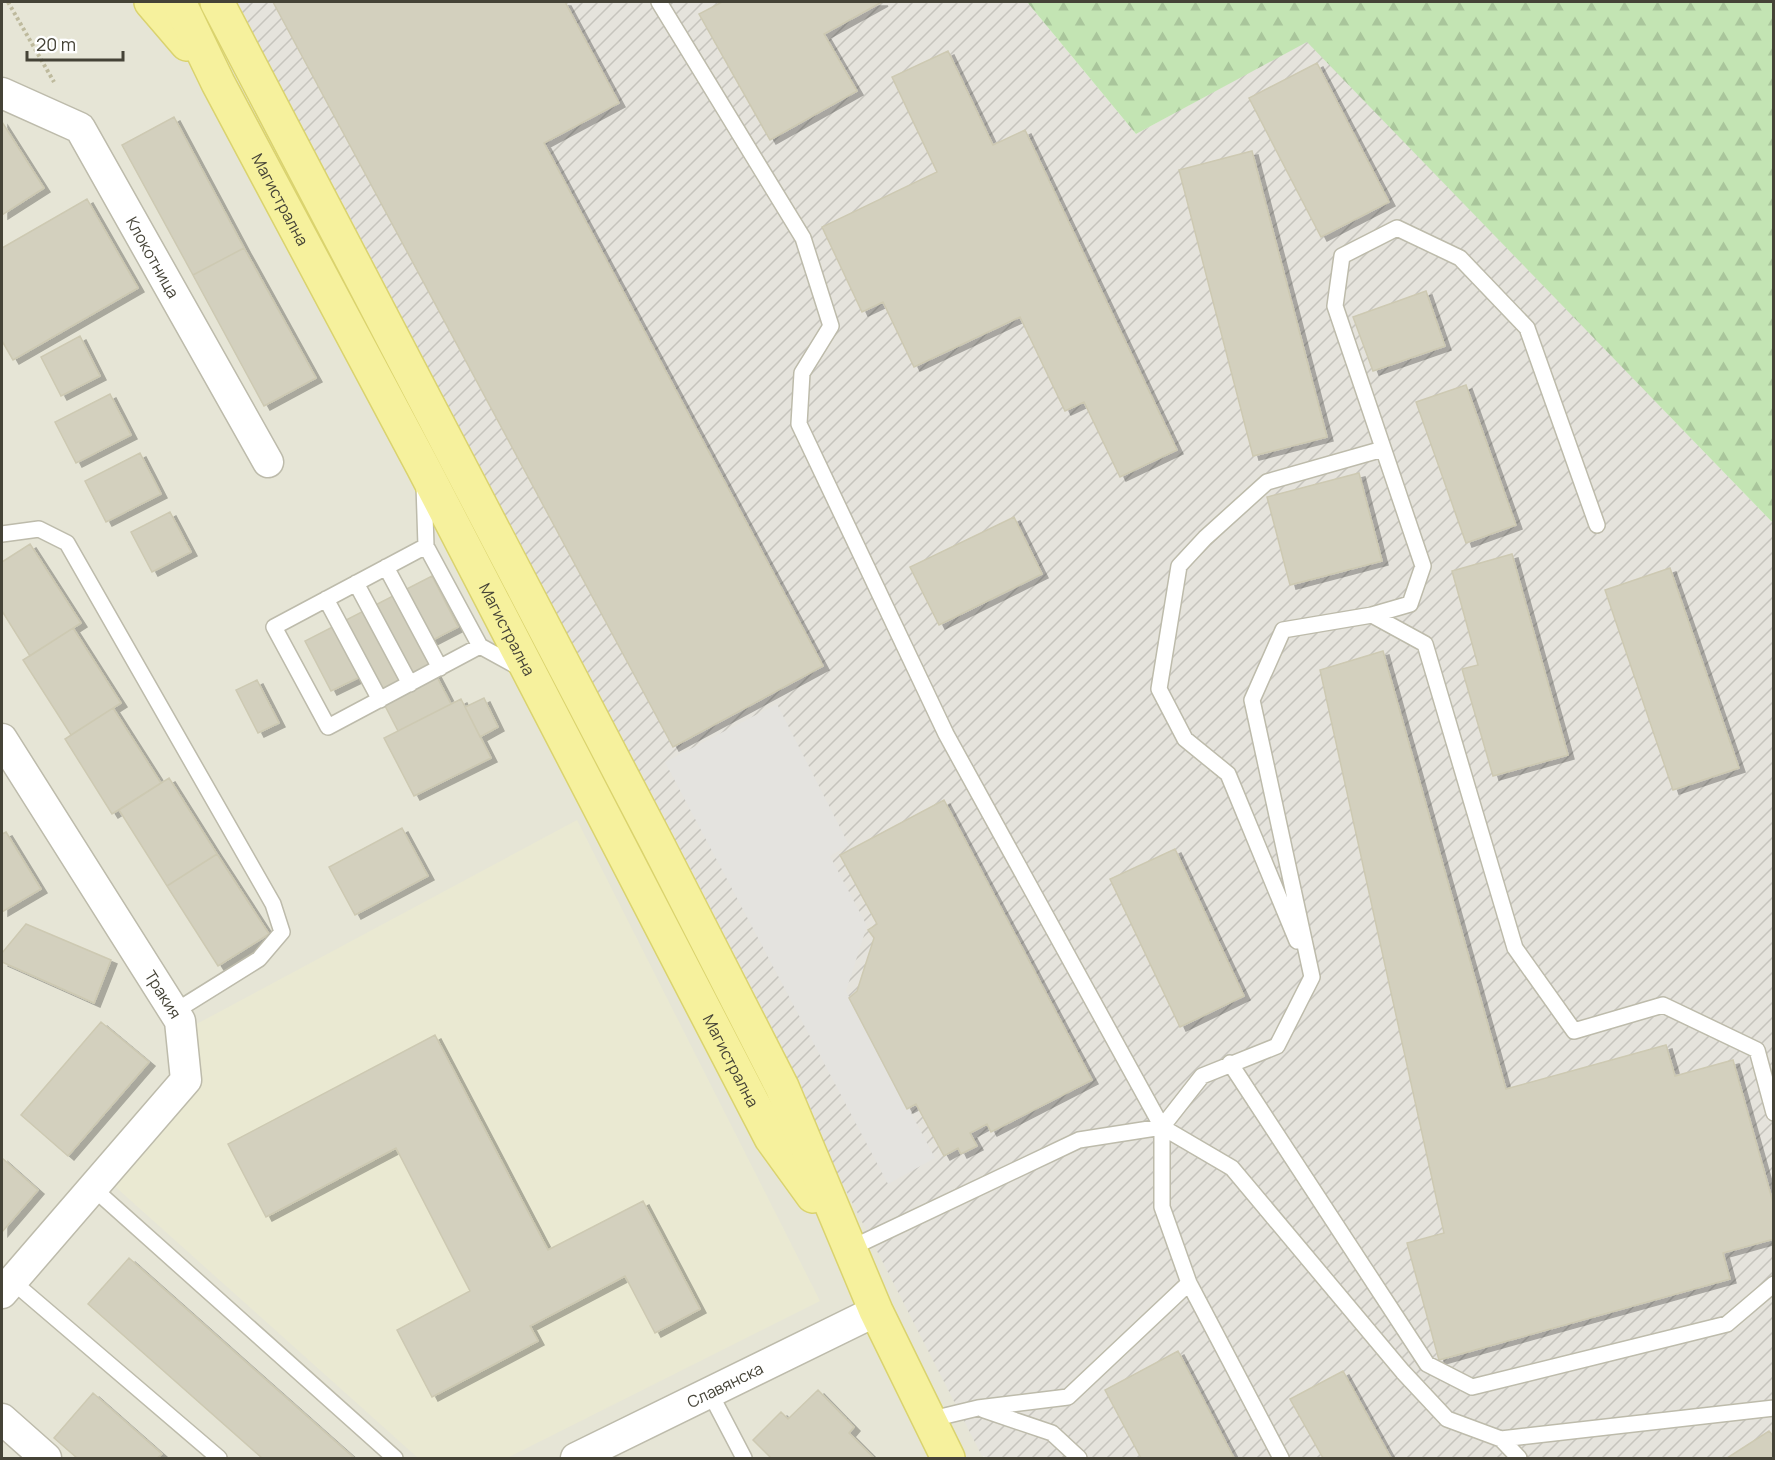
<svg xmlns="http://www.w3.org/2000/svg" width="1775" height="1460" viewBox="0 0 1775 1460" font-family="Manrope,sans-serif">
<style>
.residential{fill:#e6e5d6}
.industrial{fill:url(#industrial-furrows)}
.education{fill:#eae9d2}
.forest{fill:url(#forest-firs)}
.parking{fill:#e4e3df}
.building{fill:#d3d0be;stroke:#cdc9b2;stroke-width:1.5;filter:url(#shadow)}
.lines{fill:none;stroke-linecap:round;stroke-linejoin:round}
.service-casing{stroke:#bdbbab;stroke-width:18}
.minor-casing{stroke:#bdbbab;stroke-width:33}
.primary-casing{stroke:#dad36e;stroke-width:36}
.path{stroke:#beba9d;stroke-width:4;stroke-dasharray:3 3;stroke-linecap:butt}
.service{stroke:#fff;stroke-width:15}
.minor{stroke:#fff;stroke-width:30}
.primary{stroke:#f6f19d;stroke-width:33}
.labels{text-anchor:middle;dominant-baseline:central;stroke-width:4.5;stroke-linejoin:round;paint-order:stroke}
.street-label{font-size:16px;fill:#454337;stroke:#fff}
</style>
<defs>
<pattern id="industrial-furrows" width="10" height="10" patternUnits="userSpaceOnUse" patternTransform="scale(1.5)"><rect width="10" height="10" fill="#e5e3dc"/><path d="M-1 1l2-2M0 10L10 0M9 11l2-2" fill="none" stroke="#c6c4bd"/></pattern>
<pattern id="forest-firs" width="22" height="20" patternUnits="userSpaceOnUse" patternTransform="scale(1.5)"><rect width="22" height="20" fill="#c3e4b3"/><path d="M5 1l3.5 6h-7zM16 11l3.5 6h-7z" fill="#a9c59b"/></pattern>
<filter id="shadow"><feDropShadow dx="6" dy="4" stdDeviation="0" flood-color="#0004"/></filter>
</defs>
<rect width="100%" height="100%" fill="#f2f2e7"/>
<path class="residential" d="M2,2H237L984,1458H2Z"/>
<path class="industrial" d="M237,2H1027L1136,134L1307,41L1773,523V1458H989L982,1456Z"/>
<path class="education" d="M577,820L820,1301L507,1458H418L110,1182L196,1082L191,1027Z"/>
<path class="forest" d="M1027,2H1773V523L1307,42L1136,134Z"/>
<path class="parking" d="M777,704L849,845L830,856L867,926L846,991L935,1158L888,1184L665,762Z"/>
<path class="building" d="M273,2H565L619,103L544,143L823,666L673,747Z
M722,2H882L824,34L857,91L770,140L699,14Z
M948,51L993,145L1025,130L1177,450L1120,477L1084,402L1065,411L1020,317L914,367L883,302L862,312L822,227L937,172L892,77Z
M1317,63L1389,202L1321,237L1249,98Z
M174,117L244,248L193,275L122,145Z
M2,122L44,188L2,215Z
M1252,151L1327,437L1253,456L1179,170Z
M87,199L138,288L13,360L2,341V248Z
M244,248L316,378L264,406L193,275Z
M1426,291L1445,346L1373,371L1353,317Z
M80,336L100,376L61,396L41,357Z
M1466,385L1516,525L1466,543L1416,402Z
M110,394L131,435L76,463L55,422Z
M140,453L161,494L106,522L85,481Z
M1359,473L1382,561L1290,585L1267,497Z
M170,512L191,552L152,572L131,532Z
M1014,517L1042,574L939,625L910,567Z
M30,544L81,623L30,656L2,611V562Z
M1512,554L1568,755L1493,776L1462,669L1478,665L1452,571Z
M1670,568L1739,768L1673,790L1605,590Z
M432,576L458,627L421,646L451,704L398,731L368,673L331,691L305,641Z
M73,628L121,703L71,735L23,660Z
M1383,651L1506,1089L1666,1045L1675,1076L1733,1060L1774,1206V1239L1723,1253L1730,1279L1439,1360L1407,1243L1444,1233L1320,670Z
M257,680L279,723L258,733L236,690Z
M484,698L498,727L480,737L465,707Z
M461,699L491,758L414,796L384,738Z
M113,708L161,783L112,814L65,739Z
M169,778L217,854L167,886L119,810Z
M944,800L1092,1080L991,1132L987,1124L970,1133L977,1146L961,1154L958,1148L944,1156L916,1104L907,1109L849,998L857,991L874,938L868,930L877,924L840,855Z
M402,828L428,876L355,915L329,867Z
M6,832L41,889L2,912V834Z
M1175,849L1244,996L1180,1027L1110,879Z
M217,854L269,934L218,966L167,886Z
M26,924L111,960L94,1003L2,962V953Z
M101,1022L149,1062L68,1156L21,1115Z
M435,1035L548,1250L643,1201L700,1309L655,1333L625,1276L530,1326L538,1341L432,1397L397,1330L470,1291L396,1148L266,1217L228,1144Z
M2,1158L38,1190L2,1232Z
M129,1258L354,1458H262L88,1304Z
M1178,1351L1234,1458H1141L1105,1390Z
M1343,1371L1391,1458H1323L1290,1399Z
M818,1390L854,1427L849,1433L874,1458H771L753,1440L781,1412L788,1419Z
M93,1393L162,1454L157,1458H77L54,1438Z
M1769,1431L1774,1437V1458H1727Z"/>
<g class="lines">
<g class="service-casing">
<path id="service" d="M659,2L803,238L831,326L802,373L799,424L946,734L1162,1127V1207L1189,1283L1281,1458
M424,485L426,546
M2,534L39,529L67,543L273,904L282,932L259,959L174,1012
M386,567L440,668
M356,583L410,684
M326,599L380,700
M1372,615L1410,604L1423,566L1335,306L1342,256L1397,228L1460,258L1527,328L1597,525
M480,646L328,727L274,627L426,546L480,646L522,669
M1297,941L1228,774L1185,739L1159,689L1179,566L1205,538L1267,482L1383,449
M1230,1063L1427,1364L1472,1387L1727,1324L1774,1284
M1162,1127L1202,1076L1277,1046L1312,977L1252,700L1283,630L1372,615L1425,644L1515,948L1574,1031L1663,1005L1757,1050L1774,1113
M93,1188L395,1458
M849,1249L1079,1140L1162,1127L1232,1168L1403,1372L1447,1419L1501,1439L1519,1458
M12,1281L219,1458
M710,1393L744,1458
M984,1410L1052,1433L1079,1458
M928,1420L978,1408L1068,1397L1189,1283
M1501,1439L1774,1408"/>
</g>
<g class="minor-casing">
<g id="minor">
<path id="s1" d="M2,93L80,128L268,462"/>
<path id="s2" d="M2,739L180,1021L186,1080L2,1293"/>
<path d="M2,1419L46,1458"/>
<path id="s3" d="M576,1458L876,1311"/>
</g>
</g>
<g class="primary-casing">
<g id="primary">
<path d="M151,2L187,44"/>
<path id="s4" d="M179,2L218,83L423,467L771,1138L813,1196"/>
<path d="M217,2L657,843L782,1087L876,1311L948,1458"/>
</g>
</g>
<path class="path" d="M8,2L54,82"/>
<use href="#service" class="service"/>
<use href="#minor" class="minor"/>
<use href="#primary" class="primary"/>
</g>
<g class="labels">
<g class="street-label">
<text stroke="none"><textPath href="#s4" startOffset="222">Магистрална</textPath></text>
<text stroke="none"><textPath href="#s1" startOffset="234">Клокотница</textPath></text>
<text stroke="none"><textPath href="#s4" startOffset="708">Магистрална</textPath></text>
<text stroke="none"><textPath href="#s2" startOffset="302">Тракия</textPath></text>
<text stroke="none"><textPath href="#s4" startOffset="1194">Магистрална</textPath></text>
<text stroke="none"><textPath href="#s3" startOffset="166">Славянска</textPath></text>
</g>
</g>
<rect width="1775" height="1460" fill="none" stroke="#454337" stroke-width="6"/>
<path d="M27 51v9h96v-9" fill="none" stroke="#454337" stroke-width="3"/>
<text x="36" y="51" font-size="18" fill="#454337" stroke="#ffffff" stroke-width="4.5" paint-order="stroke">20 m</text>
</svg>
